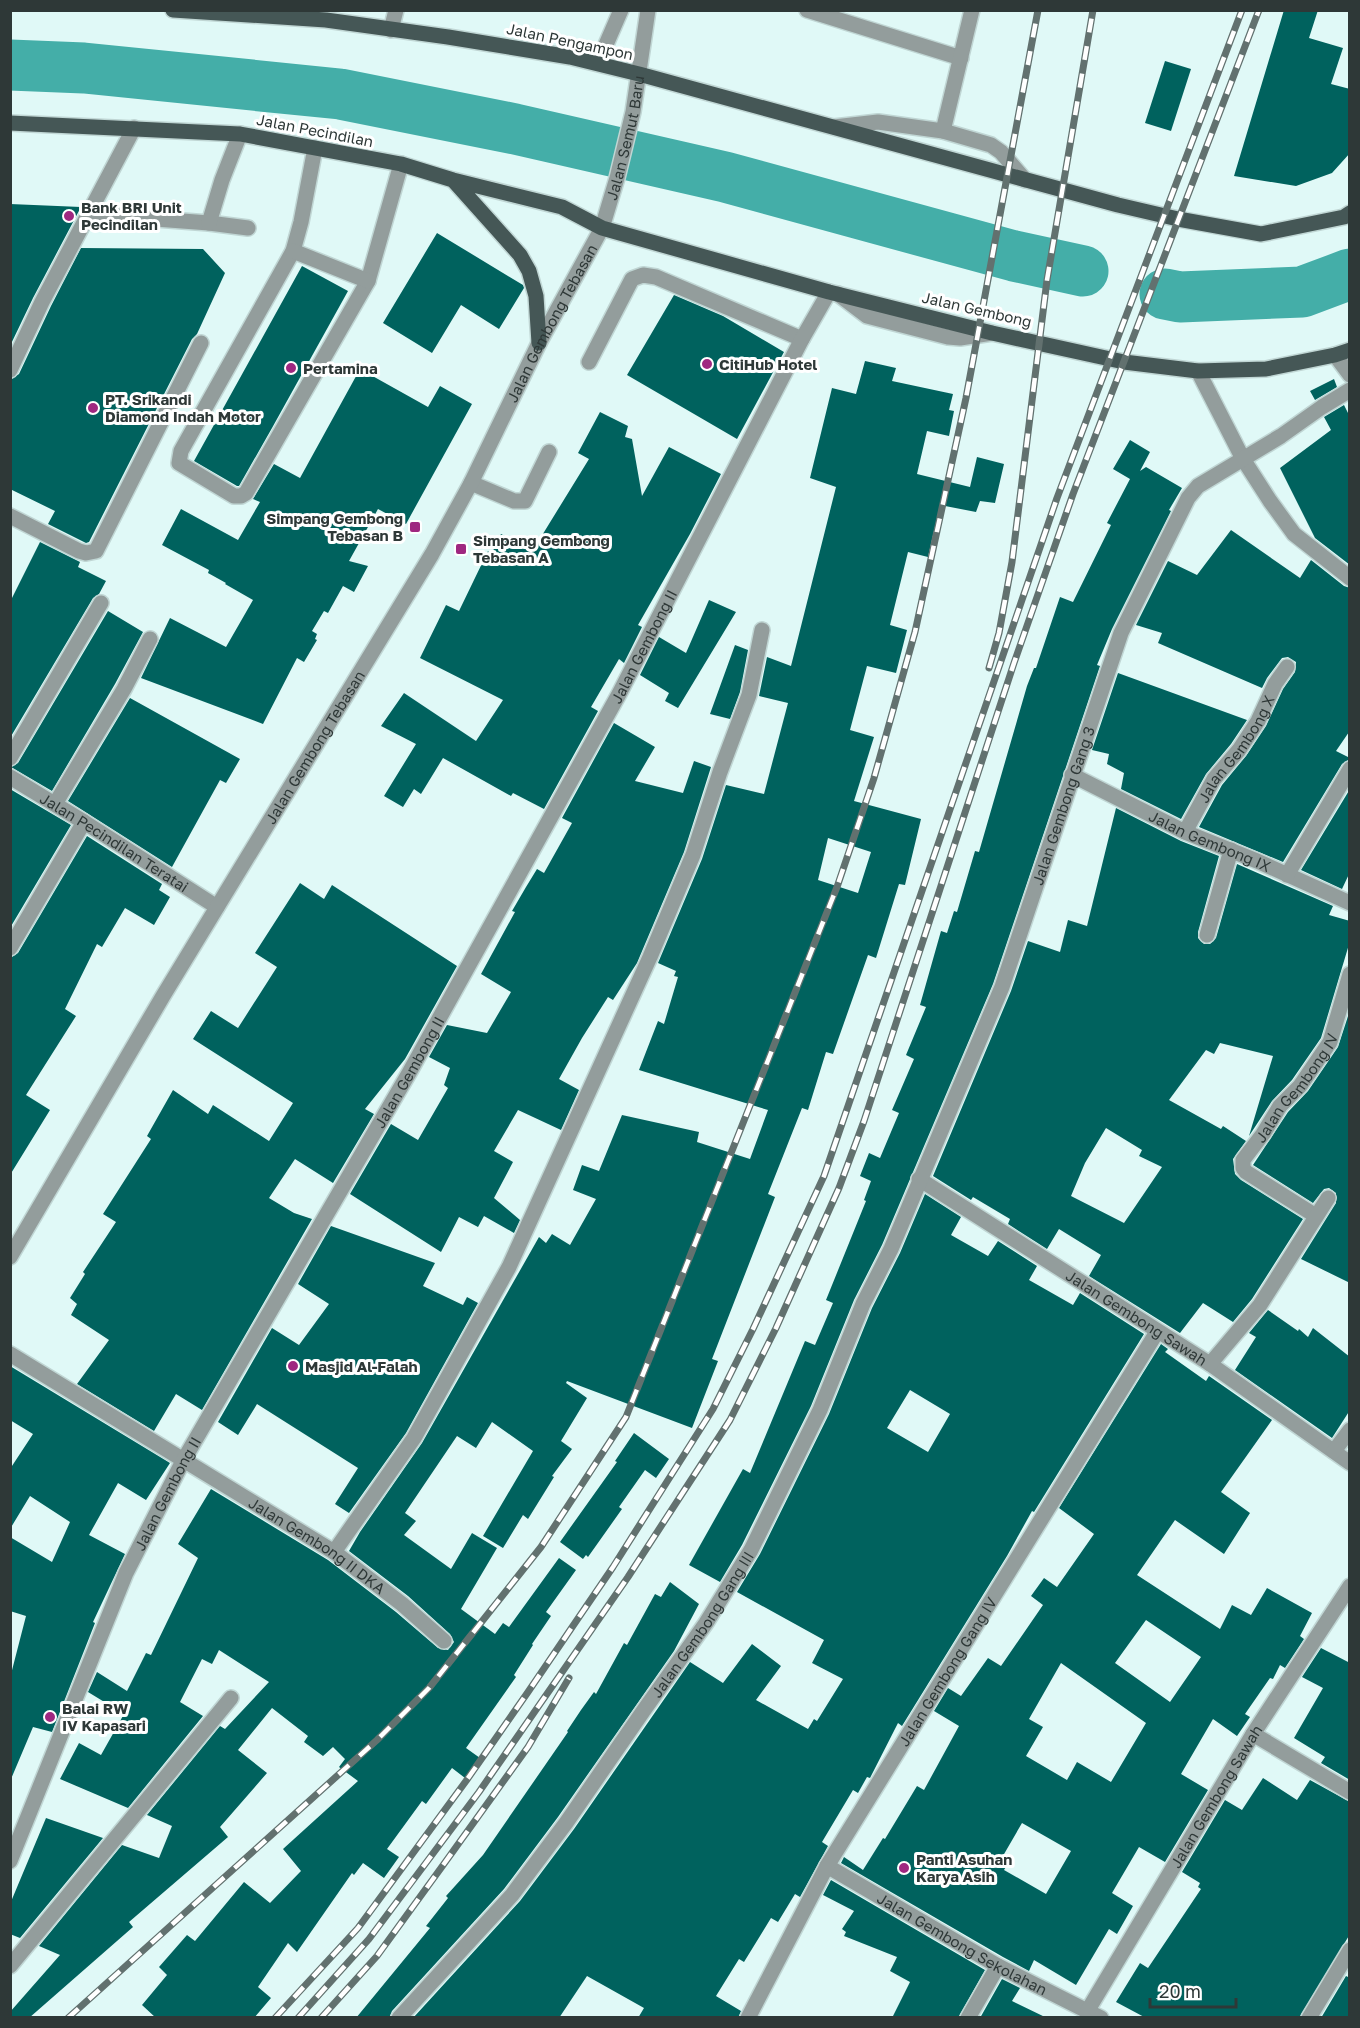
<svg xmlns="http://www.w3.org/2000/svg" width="1360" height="2028" viewBox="0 0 1360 2028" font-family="'Golos Text',sans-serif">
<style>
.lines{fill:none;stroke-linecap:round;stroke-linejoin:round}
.river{stroke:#44aea8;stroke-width:51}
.building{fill:#00625e;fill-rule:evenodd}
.minor-casing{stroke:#c0d6d4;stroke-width:18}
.major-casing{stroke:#c0d6d4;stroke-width:18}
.minor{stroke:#939d9c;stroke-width:15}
.major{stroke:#455756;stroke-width:15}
.rail-casing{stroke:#62716f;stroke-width:7}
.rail{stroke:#fff;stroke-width:4.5;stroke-dasharray:14;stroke-linecap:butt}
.poi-dot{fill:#9f2780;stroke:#fff;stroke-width:2}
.labels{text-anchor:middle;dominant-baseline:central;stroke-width:6;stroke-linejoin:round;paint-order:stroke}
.street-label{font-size:15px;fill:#2e3837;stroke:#fff}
.poi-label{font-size:15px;font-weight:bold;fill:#2e3837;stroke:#fff;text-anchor:start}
</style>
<rect width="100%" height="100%" fill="#e0f9f7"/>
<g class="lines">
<path class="river" d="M10,65L84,68L340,94L515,129L725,177L1014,256L1083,271
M1165,294L1180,297L1302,292L1350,274"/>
</g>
<path class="building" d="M1284,10H1318L1309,38L1343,48L1331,84L1350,89V153L1332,173L1296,186L1234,176Z
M1165,61L1191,69L1171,131L1145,123Z
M10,204L81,207L33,298L10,346Z
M437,233L523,285L524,288L499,329L461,305L432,353L383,323Z
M81,248L203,249L225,273L197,334L192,339L89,542L86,543L48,524L55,511L10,489V380L19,374L51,306Z
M302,266L348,291L272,428L239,486H237L194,461Z
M674,295L723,316L784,352L737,439L627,375Z
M865,361L896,368L892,381L953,394L949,410L954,411L949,436L927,431L917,474L970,487L977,457L1004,464L995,503L980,501L976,512L940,505L928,557L908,552L890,625L907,630L896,673L867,666L850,730L874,737L854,801L921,819L905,885L899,884L876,958L868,955L833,1054L826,1052L808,1110L802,1108L768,1194L775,1197L712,1359L718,1361L692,1428L567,1381L566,1383L587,1398L561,1441L572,1449L552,1476L554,1477L528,1519L523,1515L503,1548L483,1536L533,1451L492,1422L476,1448L457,1436L405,1513L416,1521L404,1535L451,1569L472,1533L497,1548L461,1609L495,1634L503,1623L509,1627L559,1558L576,1570L546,1612L551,1616L532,1644L533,1645L514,1675L516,1677L466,1748L480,1758L465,1778L452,1768L426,1804L422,1801L387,1849L399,1857L384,1878L363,1863L354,1875L352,1873L297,1952L288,1943L258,1987L271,1998L254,2018H156L142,2005L167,1975L159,1967L187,1935L195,1941L244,1882L270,1903L301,1871L283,1849L358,1781L339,1767L345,1759L333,1747L323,1756L304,1742L308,1736L272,1708L238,1750L267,1773L220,1827L228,1837L129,1922L133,1927L29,2018H10V2012L60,1955L39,1946L122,1845L159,1858L172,1826L147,1815L220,1726L225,1729L269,1682L219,1650L212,1664L202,1659L180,1702L203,1716L128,1808L60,1779L79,1743L101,1755L124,1714L88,1692L97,1672L127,1691L146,1653L151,1655L198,1558L178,1544L211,1489L328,1560L396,1612L438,1648L448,1650L454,1642L450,1634L408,1596L349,1551L360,1532L422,1443L539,1237L546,1243L552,1234L570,1245L596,1199L573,1190L582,1165L599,1171L622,1115L699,1132L697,1142L750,1159L768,1110L639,1070L658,1021L664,1024L678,977L674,976L676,971L658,963L702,859L726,785L764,794L788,703L759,696L767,657L791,666L836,487L810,478L832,388L856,394ZM828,838L871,852L858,893L818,880Z
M360,369L428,407L440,386L472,404L406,524L378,509L349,561L368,566L354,592L343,586L328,613L324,611L312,631L317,634L315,639L317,640L304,662L297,658L263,724L141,678L170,618L226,647L253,600L225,584L226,583L208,573L209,570L162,545L181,509L238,540L260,502L253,499L274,464L300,478Z
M1334,379L1337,387L1315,400L1310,391Z
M1344,405L1350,417V565L1315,538L1280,468L1331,430L1324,417Z
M600,412L628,426L625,437L632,439L642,496L669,447L721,474L690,534L638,625L642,627L624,663L619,659L591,707L598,711L544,809L513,793L511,796L443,758L421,794L414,789L403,807L384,796L416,744L381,726L404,693L476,741L503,700L420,658L446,605L459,611L488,551L492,553L501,534L533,550L589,459L578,453Z
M1130,440L1150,452L1140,471L1146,467L1182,488L1169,510L1171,511L1112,629L1097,665L1100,666L993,984L882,1245L854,1300L811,1406L742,1545L720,1582L689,1565L743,1469L750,1473L805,1341L815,1345L833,1303L826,1300L866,1201L864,1200L871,1181L860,1176L869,1153L880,1158L899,1113L892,1110L914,1059L906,1055L926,1007L920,1005L941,931L947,933L954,911L957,912L975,851L979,852L1027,686L1034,668H1036L1060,597L1073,602L1111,525L1107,523L1130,479L1113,469Z
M1231,530L1300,578L1311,560L1344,586L1350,588L1349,732L1336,751L1350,758V759L1342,764L1283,862L1199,827L1222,785L1246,756L1266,726L1283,689L1295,672L1296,662L1288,657L1282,658L1267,678L1262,688L1158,643L1162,633L1136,625L1168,561L1197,575Z
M40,542L80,562L78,567L106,581L99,594L93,598L10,738V602Z
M709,600L736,612L678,708L665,701L669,693L640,675L659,637L686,653Z
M108,611L143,632L115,684L52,791L11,767L18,763Z
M735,645L748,650L740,692L730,719L710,714Z
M1118,673L1247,720L1231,744L1206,774L1181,819L1121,789L1124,773L1107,764L1109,754L1092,750Z
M130,698L240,759L226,783L220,780L172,867L68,801Z
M614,723L655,747L635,781L683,793L694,761L711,767L684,852L637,963L613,1000L608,997L582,1038L559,1079L579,1090L561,1130L518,1110L494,1151L513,1162L494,1198L520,1220L514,1233L484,1216L478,1227L459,1217L441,1252L350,1194L391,1124L418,1140L448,1088L444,1085L450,1068L429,1057L447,1025L487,1033L511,992L481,974L515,912L512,911L526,887L537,869L544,873L572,823L562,818Z
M10,789L71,825L10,928Z
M1350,789V872L1342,889L1301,870Z
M1116,808L1181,841L1219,856L1198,932V938L1204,944H1210L1216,938L1237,864L1333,906L1329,915L1350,921V941L1321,1038L1292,1080L1272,1101L1249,1136L1273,1056L1220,1043L1214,1054L1206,1050L1169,1100L1221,1129L1223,1126L1246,1141L1233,1159L1235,1174L1241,1180L1303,1219L1252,1299L1233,1322L1203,1303L1180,1333L1089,1276L1101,1255L1059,1229L1047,1249L1008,1224L1010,1219L973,1197L971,1200L933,1176L1011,991L1028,941L1060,952L1068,920L1087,926ZM1106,1128L1142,1150L1139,1156L1162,1167L1124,1223L1071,1196L1085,1163Z
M87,836L162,884L159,890L170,897L154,925L125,908L102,947L97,944L65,1009L76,1016L26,1095L50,1110L10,1175V958L18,953Z
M300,883L324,899L332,885L457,966L405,1059L365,1109L374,1114L333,1183L295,1159L269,1198L294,1213L312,1219L202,1410L176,1394L154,1431L77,1384L109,1340L71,1315L77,1304L70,1298L85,1274L83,1272L116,1222L103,1214L151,1139L147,1136L173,1090L208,1114L213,1105L269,1141L293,1103L193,1039L211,1011L238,1028L277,967L255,953Z
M1350,1010V1283L1301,1259L1336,1203V1193L1329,1188L1324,1189L1313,1203L1253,1165L1288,1112L1308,1091L1338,1047Z
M925,1194L961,1217L951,1235L988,1256L998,1241L1037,1266L1029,1280L1073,1305L1080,1293L1144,1334L1034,1512L1032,1511L1007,1556L902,1726L898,1723L870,1778L867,1777L858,1793L853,1790L822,1842L828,1846L800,1897L795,1894L778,1922L771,1918L744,1962L739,1959L716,1996L741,2011L738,2018H638L644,2008L587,1976L559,2018H413L520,1901L574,1829L690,1662L723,1683L752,1644L781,1666L756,1700L808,1729L814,1719L817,1721L843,1679L812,1663L824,1640L737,1592L760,1554L829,1414L872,1308L900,1253ZM910,1390L950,1414L928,1452L887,1428Z
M331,1226L435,1263L423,1286L463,1305L467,1297L478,1303L406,1433L349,1513L335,1504L358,1468L257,1404L238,1435L218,1422L272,1328L299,1345L329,1304L298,1284Z
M1268,1310L1298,1331L1299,1329L1308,1337L1313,1328L1350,1357V1410L1332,1438L1235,1370L1256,1337L1249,1333Z
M1161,1344L1168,1349L1165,1352L1206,1381L1209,1376L1272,1420L1221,1492L1250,1513L1224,1554L1175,1520L1137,1575L1220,1629L1232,1605L1251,1615L1267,1588L1312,1613L1300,1636L1304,1639L1285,1668L1280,1665L1273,1679L1270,1678L1245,1714L1250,1717L1237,1736L1213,1719L1181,1774L1208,1790L1165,1862L1139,1847L1112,1893L1133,1906L1117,1934L1109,1929L1076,1985L1034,1960L1029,1971L1003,1957L841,1863L844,1857L863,1870L883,1838L885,1839L917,1786L924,1790L959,1726L934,1711L948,1688L961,1696L988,1658L1001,1666L1043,1605L1031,1596L1044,1578L1057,1587L1094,1534L1059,1508ZM1146,1620L1201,1657L1170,1702L1115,1663ZM1061,1663L1146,1723L1111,1782L1077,1762L1067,1780L1026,1756L1043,1727L1029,1719ZM1022,1823L1071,1851L1046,1894L1004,1870L1007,1865L1000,1861Z
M10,1366L170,1463L146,1500L118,1483L89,1535L125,1554L93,1622L95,1623L52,1732L33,1727L11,1779L10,1678L26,1616L10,1611V1537L52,1562L70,1522L30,1496L10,1529V1469L33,1434L10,1420Z
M634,1433L669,1459L656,1478L645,1470L619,1507L622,1509L588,1557L586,1555L583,1559L560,1542L617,1462L615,1461Z
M670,1582L699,1604L674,1651L558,1817L504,1889L392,2011L389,2018H356L430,1928L426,1926L448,1898L446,1896L483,1855L568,1732L567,1731L581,1710L594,1692L596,1694L624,1643L627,1645L655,1594L661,1597Z
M1321,1648L1350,1663V1780L1321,1763L1325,1757L1294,1738L1323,1688L1302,1677Z
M1263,1778L1297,1800L1310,1780L1350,1802V1934L1299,2018H1146L1116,2002L1140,1963L1148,1968L1201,1889L1198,1887L1200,1883L1182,1872L1225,1800L1242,1810Z
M46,1818L103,1838L20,1938L10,1934V1904Z
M831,1880L985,1970L958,2018H892L910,1982L890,1971L897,1957L844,1936L846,1932L842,1929L854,1911L823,1895Z
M1346,1976L1350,1978V2018H1321Z
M1002,1979L1020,1988L1012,2001L1047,2018H980Z"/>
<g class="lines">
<g class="minor-casing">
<g id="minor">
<path d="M807,10L961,58"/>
<path d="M391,30L396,10"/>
<path d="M598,63L621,10"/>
<path d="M834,127L878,122L943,131L991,145L1001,152L1025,180"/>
<path d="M943,131L972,10"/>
<path d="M315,148L301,222L293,251L181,451L179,463L234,496H241L246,493L368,281L401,164"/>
<path d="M89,214L209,223L248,228"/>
<path d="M209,223L222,180L240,134"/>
<path d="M293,251L368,281"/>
<path d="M838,294L867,316L948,337L960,338L992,333"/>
<path d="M1335,355L1350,375"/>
<path d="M589,362L632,279L643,275L656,277L802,339"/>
<path d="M10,370L42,302L134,128"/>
<path d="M1198,371L1243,459L1270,501L1294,534L1350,578"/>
<path d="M471,483L514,501H525L549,452"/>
<path d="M10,516L79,551L86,553L96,551L201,343"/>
<path d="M10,758L101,603"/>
<path id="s1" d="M1072,775L1185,832L1257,861L1350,903"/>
<path id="s2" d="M10,777L84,822L217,907"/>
<path d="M55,804L124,689L150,639"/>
<path id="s3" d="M1185,832L1214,779L1239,750L1258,721L1275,684L1287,667"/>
<path d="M1287,875L1350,769"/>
<path d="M1207,935L1231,850"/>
<path d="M10,948L84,822"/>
<path id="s4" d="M919,1179L1210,1364L1350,1463"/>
<path id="s5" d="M1316,1216L1246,1172L1243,1168V1160L1263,1134L1280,1106L1300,1086L1330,1042L1350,974"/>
<path id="s6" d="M10,1257L163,996L432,554L471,483L539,343L602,228L617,178L633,112L648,10"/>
<path id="s7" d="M10,1354L334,1552L402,1604L444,1641"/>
<path d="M1210,1364L1260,1305L1328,1198"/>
<path d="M1334,1451L1350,1430"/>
<path d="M334,1552L414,1438L509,1267L650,957L693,855L720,772L749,695L762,630"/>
<path d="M1253,1734L1350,1792"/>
<path id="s8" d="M10,1861L126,1573L183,1461L409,1073L619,694L802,339L829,292"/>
<path id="s9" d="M827,1866L998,1966L1101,2018"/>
<path d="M10,1966L231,1698"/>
<path id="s10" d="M1088,2010L1253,1734L1350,1586"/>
<path id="s11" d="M399,2018L512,1895L566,1823L644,1710L706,1623L751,1550L820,1410L863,1304L891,1249L1002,987L1121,633L1188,498L1198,486L1281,436L1322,407L1350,390"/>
<path id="s12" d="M748,2018L827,1866L1157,1332"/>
<path d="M968,2018L998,1966"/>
<path d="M1309,2018L1350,1950"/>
</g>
</g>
<g class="major-casing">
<path id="major" d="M173,10L326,20L448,37L570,57L639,74L1118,205L1178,219L1261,234L1344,217L1350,213
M10,123L240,134L401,164L453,180L562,207L602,228L829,292L992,333L1124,362L1198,371L1266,369L1335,355L1350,350
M453,180L520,255L529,271L536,296L539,343"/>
</g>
<use href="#minor" class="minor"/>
<use href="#major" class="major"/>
<g class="rail-casing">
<path id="rail" d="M989,668L999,633L1012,562L1047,280L1093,10
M68,2018L377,1740L429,1688L541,1547L626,1417L837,887L874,778L915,632L966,398L1038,10
M275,2018L358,1928L466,1781L528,1692L613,1567L713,1409L753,1329L824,1176L1057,498L1242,10
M298,2018L369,1939L479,1792L628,1577L730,1420L776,1328L839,1188L864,1121L1014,663L1073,494L1259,10
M321,2018L377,1956L441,1868L528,1747L569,1678"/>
</g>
<use href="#rail" class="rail"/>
</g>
<g class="poi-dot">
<circle cx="69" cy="216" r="6"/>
<circle cx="707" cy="364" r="6"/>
<circle cx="291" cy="368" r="6"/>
<circle cx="93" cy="408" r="6"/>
<rect x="409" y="521" width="12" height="12" rx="3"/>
<rect x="455" y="543" width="12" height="12" rx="3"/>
<circle cx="293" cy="1366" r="6"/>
<circle cx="50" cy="1717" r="6"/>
<circle cx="904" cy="1868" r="6"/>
</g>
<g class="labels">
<g class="street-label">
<text transform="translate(570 41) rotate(12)">Jalan Pengampon</text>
<text transform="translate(315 130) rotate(11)">Jalan Pecindilan</text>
<text stroke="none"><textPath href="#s6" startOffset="1281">Jalan Semut Baru</textPath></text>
<text transform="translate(977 309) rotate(13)">Jalan Gembong</text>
<text stroke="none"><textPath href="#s6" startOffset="1080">Jalan Gembong Tebasan</textPath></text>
<text stroke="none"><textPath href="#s8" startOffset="1372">Jalan Gembong II</textPath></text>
<text stroke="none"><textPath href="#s6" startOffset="594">Jalan Gembong Tebasan</textPath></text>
<text stroke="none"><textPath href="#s3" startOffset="98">Jalan Gembong X</textPath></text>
<text stroke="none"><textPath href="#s11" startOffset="1395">Jalan Gembong Gang 3</textPath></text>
<text stroke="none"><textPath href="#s1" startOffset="153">Jalan Gembong IX</textPath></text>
<text stroke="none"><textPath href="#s2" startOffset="123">Jalan Pecindilan Teratai</textPath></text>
<text stroke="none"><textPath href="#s8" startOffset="886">Jalan Gembong II</textPath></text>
<text stroke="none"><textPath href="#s5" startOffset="186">Jalan Gembong IV</textPath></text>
<text stroke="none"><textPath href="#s4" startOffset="258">Jalan Gembong Sawah</textPath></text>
<text stroke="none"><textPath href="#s8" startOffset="400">Jalan Gembong II</textPath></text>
<text stroke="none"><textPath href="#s7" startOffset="362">Jalan Gembong II DKA</textPath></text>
<text stroke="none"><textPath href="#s11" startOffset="498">Jalan Gembong Gang III</textPath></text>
<text stroke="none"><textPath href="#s12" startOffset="400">Jalan Gembong Gang IV</textPath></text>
<text stroke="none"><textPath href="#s10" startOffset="249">Jalan Gembong Sawah</textPath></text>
<text stroke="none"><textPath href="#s9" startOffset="156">Jalan Gembong Sekolahan</textPath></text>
</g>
<g class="poi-label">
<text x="81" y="207">Bank BRI Unit<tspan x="81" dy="17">Pecindilan</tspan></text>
<text x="719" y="364">CitiHub Hotel</text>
<text x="303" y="368">Pertamina</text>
<text x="105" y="399">PT. Srikandi<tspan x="105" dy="17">Diamond Indah Motor</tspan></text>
<text x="403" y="518" text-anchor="end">Simpang Gembong<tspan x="403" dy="17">Tebasan B</tspan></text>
<text x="473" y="540">Simpang Gembong<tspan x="473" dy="17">Tebasan A</tspan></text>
<text x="305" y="1366">Masjid Al-Falah</text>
<text x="62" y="1708">Balai RW<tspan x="62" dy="17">IV Kapasari</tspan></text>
<text x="916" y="1859">Panti Asuhan<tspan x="916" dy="17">Karya Asih</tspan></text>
</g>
</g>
<rect width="1360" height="2028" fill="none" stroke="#2e3837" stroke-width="24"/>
<path d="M1150 1998v9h86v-9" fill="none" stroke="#2e3837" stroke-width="3"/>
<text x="1159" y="1998" font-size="18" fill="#2e3837" stroke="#ffffff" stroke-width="4.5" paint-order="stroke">20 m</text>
</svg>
